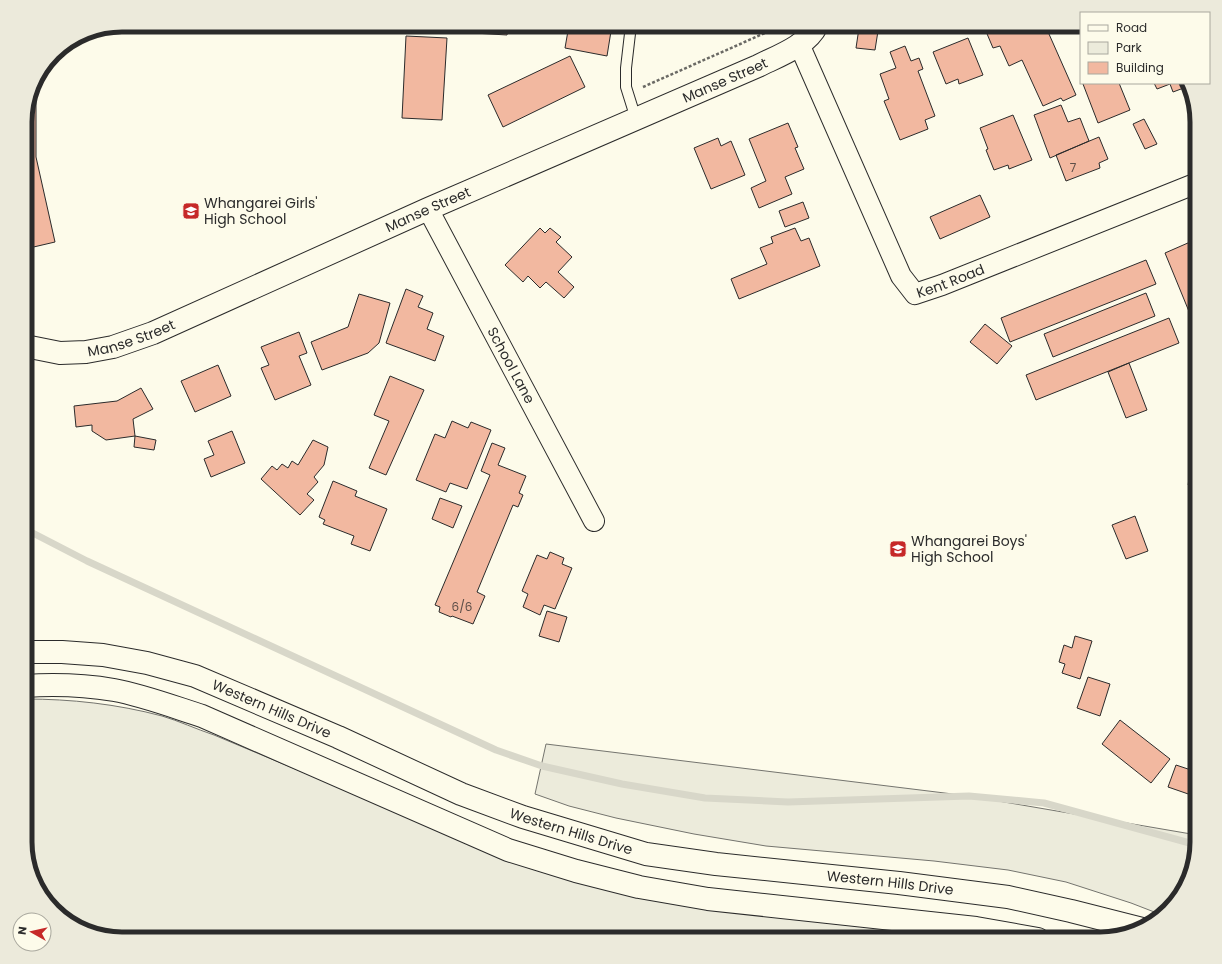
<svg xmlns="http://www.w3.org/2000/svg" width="1222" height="964" viewBox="0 0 1222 964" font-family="Poppins,sans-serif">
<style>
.green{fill:#ecebdb;stroke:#74746e}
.water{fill:#d8d7c9;stroke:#74746e}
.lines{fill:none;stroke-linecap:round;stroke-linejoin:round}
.stream{stroke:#d8d7c9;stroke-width:7}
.building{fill:#f2b8a0;stroke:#2b2b2b}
.lane-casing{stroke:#2b2b2b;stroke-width:12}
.street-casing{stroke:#2b2b2b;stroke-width:22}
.secondary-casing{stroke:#2b2b2b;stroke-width:24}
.highway-casing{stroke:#2b2b2b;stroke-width:24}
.path{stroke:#6a6964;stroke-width:2.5;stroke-dasharray:3 2;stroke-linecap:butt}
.lane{stroke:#fdfbea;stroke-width:10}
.street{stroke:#fdfbea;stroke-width:20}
.secondary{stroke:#fdfbea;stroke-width:22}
.highway{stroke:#fdfbea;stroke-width:22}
.labels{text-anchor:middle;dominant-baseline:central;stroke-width:3;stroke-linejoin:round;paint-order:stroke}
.number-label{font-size:12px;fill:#5d4e48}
.street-label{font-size:14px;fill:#2b2b2b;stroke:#fdfbea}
.poi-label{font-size:14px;fill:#2b2b2b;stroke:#fdfbea;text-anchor:start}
.rim{fill:none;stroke:#2b2b2b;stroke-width:5}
</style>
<rect width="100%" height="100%" fill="#fdfbea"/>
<path class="green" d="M25,699C71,699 117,704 162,716C179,721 196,729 214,735L539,871L618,891L994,939H122L85,932L58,915L35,885L25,848Z
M546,744L969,796L1197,835L1192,873L1173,906L1162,915L1131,903L1066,882L1008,870L934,861L766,846L694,834L616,818L569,806L535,794Z"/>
<path class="water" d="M1197,427V487L1188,485Z"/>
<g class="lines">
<path class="stream" d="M25,529L87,561L496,750L542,766L622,784L705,798L788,802L969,796L1044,803L1197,845"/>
</g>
<path class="building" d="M424,25H509L507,35L424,30Z
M569,25H612L607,56L565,48Z
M995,25H1045L1076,95L1063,101L1061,98L1043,106L1022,60L1009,66L1000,46L993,48L985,29Z
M859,28L878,31L875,50L856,48Z
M406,36L447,38L442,120L402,118Z
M968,38L983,75L959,84L958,79L946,84L933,52Z
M905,46L911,61L919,58L923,69L918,71L935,116L925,120L928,129L900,140L884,101L889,99L880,74L896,68L890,52Z
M570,56L585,87L503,127L488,95Z
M1085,83H1119L1130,110L1098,123L1083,84Z
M1154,83H1188L1189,86L1173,92L1170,84L1157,89Z
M33,86H36V157L55,242L25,249V115Z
M1061,105L1068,122L1080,118L1089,141L1050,158L1034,115Z
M1013,115L1032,160L1009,169L1008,165L994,170L986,150L988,149L980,128Z
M1144,119L1157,144L1145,149L1133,124Z
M788,123L798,147L795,148L804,169L785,177L792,194L759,208L751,188L766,181L749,139Z
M1099,137L1108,159L1099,163L1100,168L1066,181L1056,155Z
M718,138L721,146L731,141L745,175L711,189L694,148Z
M980,195L990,217L940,239L930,217Z
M803,202L809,218L785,227L779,211Z
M540,228L545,233L550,228L561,237L556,242L572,257L558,272L574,287L564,298L546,282L540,288L528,276L523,282L505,265Z
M795,228L801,241L809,238L820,266L739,299L731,279L767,264L760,248L773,243L771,237Z
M1197,239V331L1165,253Z
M1146,260L1156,284L1010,342L1001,318Z
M406,289L423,296L418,307L433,313L427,329L444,336L435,361L386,343Z
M1146,293L1155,316L1053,357L1044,334Z
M359,294L390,303L379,343L368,353L322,370L311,342L348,327Z
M1169,318L1179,343L1036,400L1026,375Z
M985,324L1012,346L997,364L970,342Z
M299,332L307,353L299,356L311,385L275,400L261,368L269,365L261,347Z
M1129,363L1147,410L1126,418L1108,372Z
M218,365L231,396L195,412L181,381Z
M390,376L424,390L386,475L369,468L389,421L374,415Z
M141,388L153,409L133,419L135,436L106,440L92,431V425L76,427L74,406L117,401Z
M452,421L468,428L471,422L491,430L467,489L450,483L446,492L416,480L435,434L445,438Z
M232,431L245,463L211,477L204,459L214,455L208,441Z
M135,436L156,440L154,450L134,447Z
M313,440L328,447L324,465L314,477L318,482L307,494L314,500L300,515L261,479L272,466L277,470L282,464L288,468L292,461L298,465Z
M492,443L505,448L498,465L526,476L519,493L523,495L518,507L513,505L477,592L485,596L473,624L452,616L451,617L439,612L440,607L435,605L490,475L481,471Z
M333,481L357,491L355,496L387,509L370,551L351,544L354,536L323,524L325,520L319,517Z
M440,498L462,506L453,528L432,519Z
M1135,516L1148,551L1126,559L1112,525Z
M550,552L564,558L562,564L572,568L555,609L544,605L540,615L523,607L528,594L522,591L537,555L547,559Z
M547,611L567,617L559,642L539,636Z
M1075,636L1092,641L1080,679L1062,673L1065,664L1059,662L1064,645L1072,648Z
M1088,677L1110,684L1100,716L1077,708Z
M1120,720L1170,759L1151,783L1102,744Z
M1176,765L1197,772V797L1168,787Z"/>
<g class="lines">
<g class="lane-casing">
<path id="lane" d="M631,25L626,68V87L636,119"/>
</g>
<g class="street-casing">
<g id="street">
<path id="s1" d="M799,44L901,276L915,294L942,285L1197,183"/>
<path id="s2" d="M428,209L594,521"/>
</g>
</g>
<g class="secondary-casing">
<g id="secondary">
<path id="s3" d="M25,346L60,353L86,352L113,347L153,333L428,209L758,66C778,56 807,46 817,25"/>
</g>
</g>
<g class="highway-casing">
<g id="highway">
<path id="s4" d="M25,652H62L103,655L147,663L195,676L338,737L461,794L523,817L646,854L716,864L899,883L1008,897L1071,911L1142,929"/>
<path d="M25,686C55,684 84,685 114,690C142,695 174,707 202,716L508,850L576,871L639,887L708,899L976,928L1038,939"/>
</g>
</g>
<path class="path" d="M643,87L783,25"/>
<use href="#lane" class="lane"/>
<use href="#street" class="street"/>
<use href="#secondary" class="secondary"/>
<use href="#highway" class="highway"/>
</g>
<defs>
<g id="school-square" transform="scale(0.9)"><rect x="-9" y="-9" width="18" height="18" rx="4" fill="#c62828" stroke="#fdfbea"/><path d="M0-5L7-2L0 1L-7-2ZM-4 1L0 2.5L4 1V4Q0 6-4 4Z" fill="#fff"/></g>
</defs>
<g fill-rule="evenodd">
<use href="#school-square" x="191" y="211"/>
<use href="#school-square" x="898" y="549"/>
</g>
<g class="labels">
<g class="number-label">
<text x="1073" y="167">7</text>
<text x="462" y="606">6/6</text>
</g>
<g class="street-label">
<text stroke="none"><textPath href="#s3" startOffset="757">Manse Street</textPath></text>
<text stroke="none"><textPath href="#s3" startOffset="433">Manse Street</textPath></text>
<text stroke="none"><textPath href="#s1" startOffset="314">Kent Road</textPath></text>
<text stroke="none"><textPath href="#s3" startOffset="109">Manse Street</textPath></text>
<text stroke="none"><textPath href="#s2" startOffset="177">School Lane</textPath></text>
<text stroke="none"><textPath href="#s4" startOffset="256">Western Hills Drive</textPath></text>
<text stroke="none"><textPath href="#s4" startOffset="580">Western Hills Drive</textPath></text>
<text stroke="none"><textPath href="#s4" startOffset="904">Western Hills Drive</textPath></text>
</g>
<g class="poi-label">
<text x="204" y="203">Whangarei Girls'<tspan x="204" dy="16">High School</tspan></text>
<text x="911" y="541">Whangarei Boys'<tspan x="911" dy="16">High School</tspan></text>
</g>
</g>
<path d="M0 0H1222V964H0ZM122 32H1100A90 90 0 0 1 1190 122V842A90 90 0 0 1 1100 932H122A90 90 0 0 1 32 842V122A90 90 0 0 1 122 32Z" fill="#eceadb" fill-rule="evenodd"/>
<path class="rim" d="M122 32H1100A90 90 0 0 1 1190 122V842A90 90 0 0 1 1100 932H122A90 90 0 0 1 32 842V122A90 90 0 0 1 122 32Z"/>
<rect x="1080" y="12" width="130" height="72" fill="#fdfbea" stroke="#a9a89e"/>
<rect x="1088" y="25" width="20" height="6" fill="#fdfbea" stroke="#a9a89e"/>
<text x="1116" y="32" font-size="12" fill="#2b2b2b">Road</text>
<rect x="1088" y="42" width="20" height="12" fill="#ecebdb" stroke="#a9a89e"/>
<text x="1116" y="52" font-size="12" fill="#2b2b2b">Park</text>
<rect x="1088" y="62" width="20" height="12" fill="#f2b8a0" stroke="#a9a89e"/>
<text x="1116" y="72" font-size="12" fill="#2b2b2b">Building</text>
<g transform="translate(32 932) rotate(278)"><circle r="19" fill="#fdfbea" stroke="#a9a89e"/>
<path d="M0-3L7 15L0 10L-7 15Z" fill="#c62828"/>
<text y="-6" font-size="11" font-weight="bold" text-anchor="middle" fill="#2b2b2b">N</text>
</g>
</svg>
